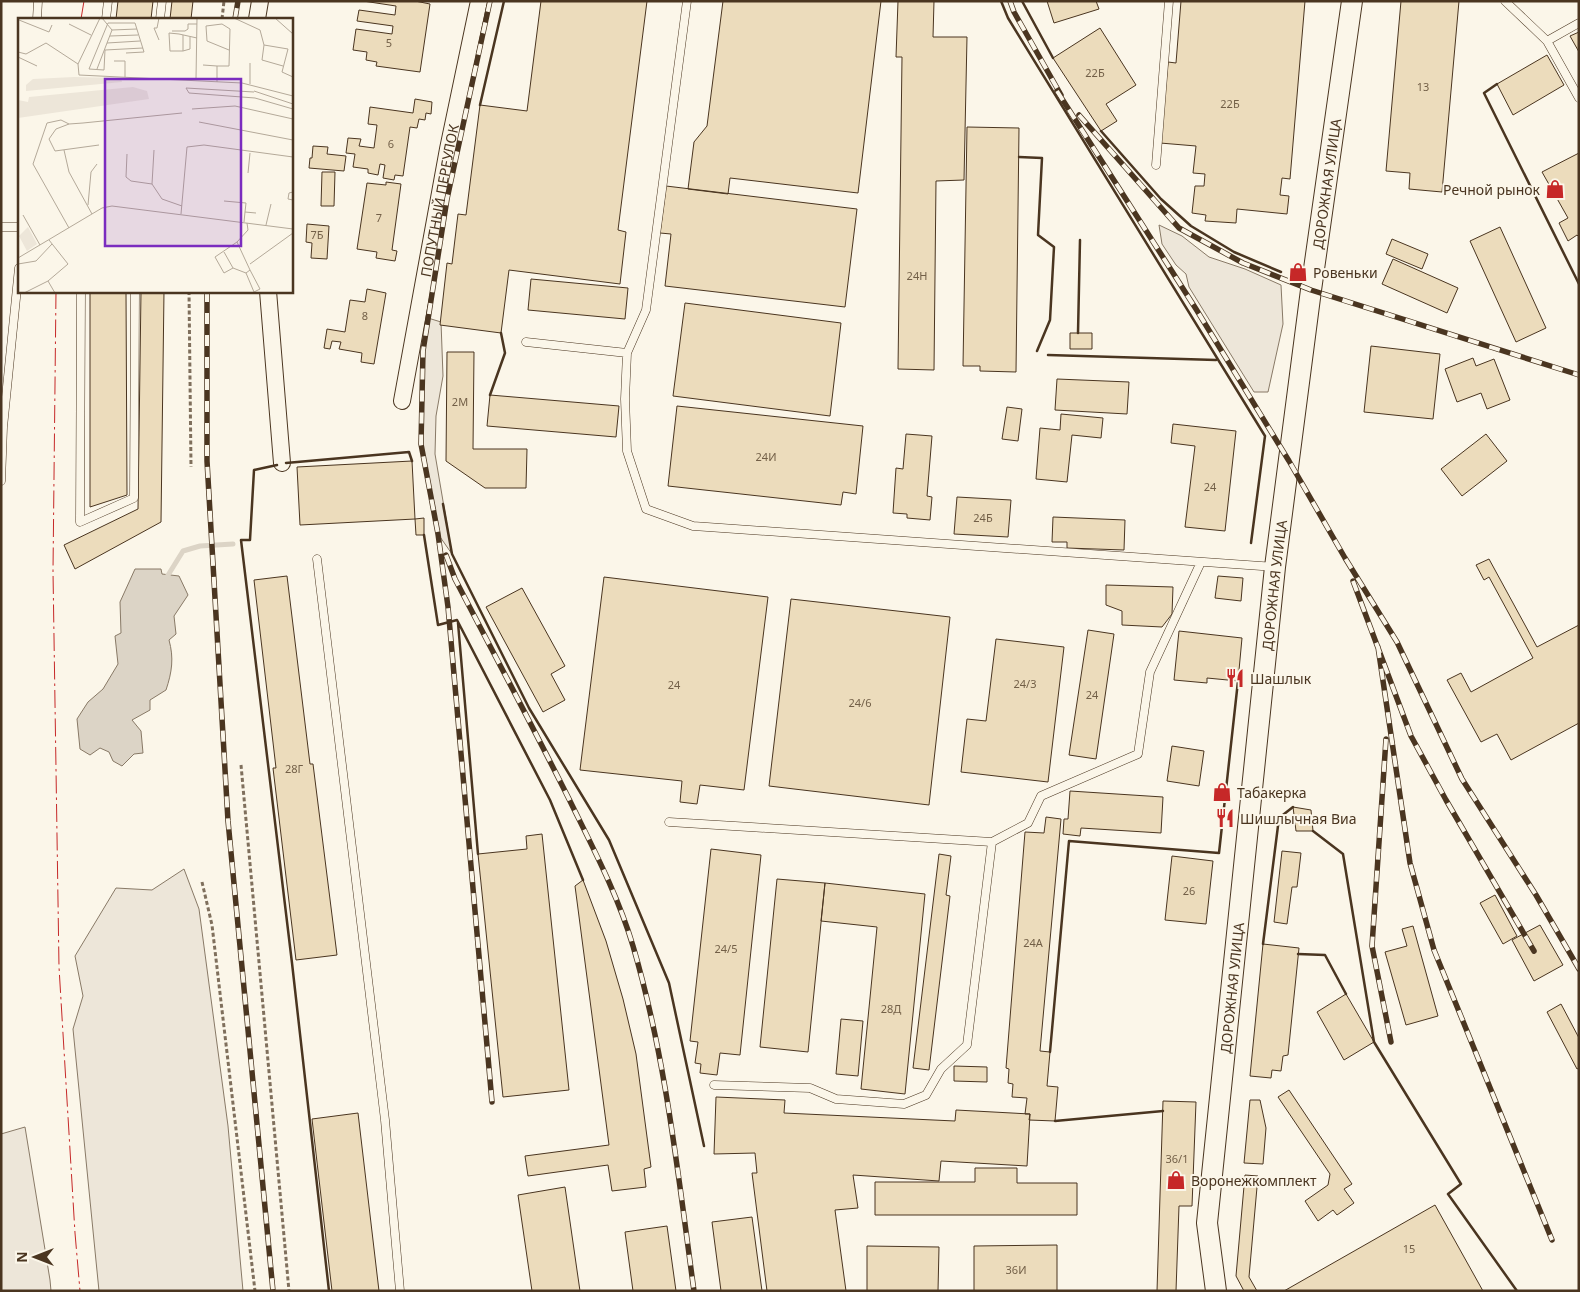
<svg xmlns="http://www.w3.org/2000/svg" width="1580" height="1292" viewBox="0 0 1580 1292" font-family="'Noto Sans',sans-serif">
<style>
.green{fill:#ede6d9;stroke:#887966}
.water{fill:#dcd4c6;stroke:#887966}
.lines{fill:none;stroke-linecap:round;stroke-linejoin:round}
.stream{stroke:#dcd4c6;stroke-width:5}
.building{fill:#ecdcbc;stroke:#4a3520}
.service-casing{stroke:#4a3520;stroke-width:9}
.minor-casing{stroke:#4a3520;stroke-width:18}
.tertiary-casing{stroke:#4a3520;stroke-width:22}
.path{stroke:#7f6f5c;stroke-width:3;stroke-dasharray:4 2.5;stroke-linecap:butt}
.service{stroke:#fbf6e9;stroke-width:8}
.minor{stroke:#fbf6e9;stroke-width:16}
.tertiary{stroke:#fbf6e9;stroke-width:20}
.rail-casing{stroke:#4a3520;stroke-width:5.5}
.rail{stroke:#fbf6e9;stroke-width:4;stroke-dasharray:11;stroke-linecap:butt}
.wall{stroke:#4a3520;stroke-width:2.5}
.power{stroke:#c62828;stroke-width:1;stroke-dasharray:18 4 2.5 4;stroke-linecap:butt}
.labels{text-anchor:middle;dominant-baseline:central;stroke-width:4;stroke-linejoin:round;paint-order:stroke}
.number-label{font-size:11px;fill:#725f47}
.street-label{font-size:14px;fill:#4a3520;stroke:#fbf6e9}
.poi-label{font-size:14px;fill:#4a3520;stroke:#fbf6e9;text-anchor:start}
.inset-road{fill:none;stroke:#b4a999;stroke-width:1}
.view{fill:#7b2cbf;fill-opacity:0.15;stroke:#7b2cbf;stroke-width:2.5}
.inset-edge{fill:none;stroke:#4a3520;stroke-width:2.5}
</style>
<rect width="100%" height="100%" fill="#fbf6e9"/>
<path class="green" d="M1159,225L1182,236L1209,257L1245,269L1281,285L1283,324L1268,392H1254L1189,287L1186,274L1176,265L1162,244Z
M428,318L441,322L443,376L436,416L435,454L452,554L438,534L421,444L423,351Z
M184,869L199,909L228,1126L243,1291H99L73,1029L83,996L75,956L116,888L152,890Z
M25,1127L50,1280L51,1291H1V1134Z"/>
<path class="water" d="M135,569H161L162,574L179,576L188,595L174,616L176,634L169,640C174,658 172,672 166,690L150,700V710L132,720L141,731L143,753L134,754L122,766L113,761L109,752L100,748L90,755L80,749L77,719L88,702L103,689L118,664L115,636L121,633L120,602Z"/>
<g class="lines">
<path class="stream" d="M165,580L183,551L200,546L233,544"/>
</g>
<path class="building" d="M118,1H153L151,19H116Z
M172,1H193L191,19H170Z
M363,1H415L430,4L420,72L376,66L377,62L366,60L367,52L353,50L356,29L392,34L393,26L357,21L359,10L395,15L396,6Z
M541,1H647L618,230L626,232L620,284L509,270L501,333L440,325L447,263L452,264L458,214L466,215L480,105L527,111Z
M723,1H881L858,193L730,178L728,194L688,189L694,142L707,126Z
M898,1H934L933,37H967L964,180L936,181L934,370L898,369L902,57H896Z
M1047,1H1096L1099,9L1054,23Z
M1181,1H1305L1290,179L1282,178L1280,195L1289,196L1287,214L1237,209L1236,223L1205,221L1206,215L1192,213L1195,186H1204L1205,174L1193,173L1196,146L1160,143L1168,62L1176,63Z
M1401,1H1459L1442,192L1409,189L1410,173L1386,171Z
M1100,28L1136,85L1106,104L1117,121L1101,131L1053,58Z
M1579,32V52L1570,36Z
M1547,55L1564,85L1513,115L1497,84Z
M415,99L432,102L431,114L426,113L425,120L419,119L417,128L410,127L403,176L395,175L394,180L383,178L385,165L380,164L378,175L368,173V169L353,167L355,154L346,153L348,138L361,139L359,146L374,148L377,125L368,124L370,107L413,113Z
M967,127L1019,128L1016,372L980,371V366H963Z
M313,146L328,147L327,154L346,156L344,171L309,168L310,158H312Z
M1579,153V237L1577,235L1568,241L1559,223L1568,218L1542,172Z
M322,172H335L334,206H321Z
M386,182L401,184L392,250L397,251L395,261L376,258L377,252L357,249L367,183L386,185Z
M666,186L857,209L845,307L665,286L671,234L660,233Z
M307,224L329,226L327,259L311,258L312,243L306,242Z
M1500,227L1546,328L1516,342L1470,241Z
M1392,239L1428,254L1422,269L1386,254Z
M1393,259L1458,288L1447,313L1382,284Z
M1294,269L1303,272L1300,281L1291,279Z
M531,279L628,288L625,319L528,310Z
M367,289L386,293L374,364L361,362L362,353L339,349L341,342L332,341L330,349L324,348L327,329L345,332L350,300L365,302Z
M90,291H126L127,495L90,507Z
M141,291H164L161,522L75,569L64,545L138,509Z
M685,303L841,323L830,416L673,396Z
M1070,333H1092V349H1070Z
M1371,346L1440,354L1433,419L1364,412Z
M447,352H474L473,449H527L526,488H485L446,461Z
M1473,358L1476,366L1494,359L1510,400L1487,409L1481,393L1457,402L1445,369Z
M1057,379L1129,382L1127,414L1055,410Z
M490,395L619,406L616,437L487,426Z
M677,406L863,426L856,494L843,492L841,505L668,486Z
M1007,407L1022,409L1018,441L1002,439Z
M1061,414L1103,418L1101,438L1072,435L1067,482L1036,479L1040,428L1060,430Z
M1173,424L1236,431L1225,531L1185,527L1195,446L1171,443Z
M906,434L932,436L927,496L932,497L930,520L907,518V514L893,513L896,468L903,469Z
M1486,434L1507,461L1462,496L1441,469Z
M412,461L415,519L300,525L297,467Z
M957,497L1011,500L1008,537L954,534Z
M1053,517L1125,520L1124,550L1067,548V542H1052Z
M424,518V535H416L415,519Z
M1489,559L1537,647L1579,625V723L1511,760L1497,734L1481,742L1447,680L1461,673L1471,692L1533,658L1489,577L1484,580L1476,565Z
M287,576L310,764H313L337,955L296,960L273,768H276L254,580Z
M1218,576L1243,578L1241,601L1215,598Z
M604,577L768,597L744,790L700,785L697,804L680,802L682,781L580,770Z
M1106,585L1173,587L1172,614L1162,627L1122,625V611L1106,605Z
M522,588L565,666L551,674L565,700L543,712L486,607Z
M791,599L950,617L929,805L769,786Z
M1088,630L1114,634L1096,759L1069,755Z
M1179,631L1242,638L1238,681L1207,678V683L1174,680Z
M996,639L1064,647L1048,782L961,772L967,719L986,721Z
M1172,746L1204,751L1199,786L1167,781Z
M1070,791L1163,797L1161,833L1081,828L1080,836L1063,834L1064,819H1068Z
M1293,807L1311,810L1313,831H1296Z
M1046,817L1061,819L1040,1051L1050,1052L1047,1086L1058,1087L1055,1121L1029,1120L1030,1114H1025L1027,1098L1012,1097L1013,1084L1008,1083L1009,1069L1006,1068L1025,832L1044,833Z
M542,834L569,1090L503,1097L478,854L527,849L526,836Z
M711,849L761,855L740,1055L720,1053L717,1075L700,1073L701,1064L695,1063L698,1042L690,1041Z
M1282,851L1301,853L1297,887H1292L1287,924L1274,922Z
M939,854L951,856L946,895L950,896L929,1070L913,1068Z
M1172,856L1213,861L1206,924L1165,920Z
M777,879L825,883L808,1052L760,1047Z
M583,880L606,941L623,999L636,1054L651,1167L644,1169L646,1187L612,1191L608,1165L528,1176L525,1156L609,1145L575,886Z
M825,883L925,894L905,1094L861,1089L877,927L821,921Z
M1495,895L1517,936L1503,944L1480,903Z
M1540,925L1563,965L1534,981L1512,940Z
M1413,926L1438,1016L1406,1025L1385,952L1407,946L1402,929Z
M1263,944L1299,948L1288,1055L1283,1056L1281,1071L1272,1070L1271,1078L1250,1076Z
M1346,994L1374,1042L1344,1060L1317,1012Z
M1561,1004L1579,1038V1068L1577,1069L1547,1012Z
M841,1019L863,1021L858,1076L836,1074Z
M954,1066L987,1067V1082L954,1081Z
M1289,1090L1352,1184L1344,1189L1354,1203L1337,1215L1333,1210L1318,1221L1305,1201L1328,1185L1330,1174L1278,1097Z
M716,1097L785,1100L784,1113L955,1121L956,1110L1030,1114L1027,1166L941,1161L939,1181L853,1175L858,1208L835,1210L846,1291H767L752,1173H757L755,1153L714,1154Z
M1250,1100H1260L1266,1128L1263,1164L1244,1163Z
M1163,1101L1196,1102L1192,1206H1179L1176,1291H1157Z
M358,1113L379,1291H332L312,1119Z
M975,1168H1017V1183H1077V1215H875V1182H975Z
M1245,1175L1258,1176L1249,1277L1257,1291H1244L1236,1276Z
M565,1187L580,1291H532L518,1195Z
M1435,1205L1483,1291H1284Z
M752,1217L762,1291H721L712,1222Z
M667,1226L676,1291H633L625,1232Z
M1057,1245V1291H974V1246Z
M867,1246L939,1247L938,1291H867Z"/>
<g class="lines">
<g class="service-casing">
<path id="service" d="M687,1L646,310L627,353L625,399L627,451L646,509L693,526L1275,567
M1505,1L1547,41L1579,98
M37,19L38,1
M106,19L108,1
M160,19L162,1
M1547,41L1579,23
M1156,165L1169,1
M1,227H19
M81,291L80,522L134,498L135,291
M526,342L627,353
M1,481L3,427L19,268
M317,559L385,1120L400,1291
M669,822L992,842L1028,823L1041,796L1138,754L1150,672L1201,562
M714,1085L810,1088L836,1099L904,1104L926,1095L941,1069L967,1045L992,842"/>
</g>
<g class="minor-casing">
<g id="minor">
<path d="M257,19L260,1"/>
<path d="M268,291L282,463"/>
<path id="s1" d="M402,401L448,149L479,1"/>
</g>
</g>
<g class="tertiary-casing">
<g id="tertiary">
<path id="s2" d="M1216,1291L1207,1223L1275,567L1311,290L1352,1"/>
</g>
</g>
<path class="path" d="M222,19L224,1
M189,291L191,467
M241,765L289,1291
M202,882L212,925L255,1291"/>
<use href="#service" class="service"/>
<use href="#minor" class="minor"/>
<use href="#tertiary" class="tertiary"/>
<g class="rail-casing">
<path id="rail" d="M490,1L447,199L423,351L421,444L438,534L448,607L492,1102
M1010,1L1014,12L1061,95
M235,19L238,1
M1057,91L1196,309L1289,461L1345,558L1397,642L1462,779L1536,895L1579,969
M1079,115L1179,228L1243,263L1311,290L1579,375
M207,291V461L228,821L273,1291
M446,555L455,579C493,652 532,725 569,799C592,846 618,895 633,946C666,1058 678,1175 694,1291
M1353,581L1411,736L1446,800L1534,951
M1378,647L1410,863L1434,950L1552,1240
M1386,739L1372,946L1391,1042"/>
</g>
<use href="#rail" class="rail"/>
<path class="wall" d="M1001,1L1008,18L1265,436L1251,543
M1022,1L1053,58
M1497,84L1484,93L1579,284
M480,105L504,1
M1101,131L1161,199L1191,226L1234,252L1281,272
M1019,157L1042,158L1038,235L1054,247L1050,320L1037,351
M1078,333L1080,240
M1048,355L1216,360
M490,395L505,353L501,333
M286,463L409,452L412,461
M277,465L254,470L250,540H241L292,963L329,1291
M443,504L452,554L529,708L609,840L669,983L704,1146
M424,535L438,625L457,620L550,800L583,880
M458,623L478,854
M1313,831L1343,854L1374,1042L1461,1184L1448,1194L1517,1291
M1263,944L1279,818L1293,807
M1298,954L1325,955L1346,994
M1050,1052L1069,841L1219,853L1238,681
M1055,1121L1163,1111"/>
<path class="power" d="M81,19L84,1
M56,291L53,571L59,967L75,1233L80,1291"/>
</g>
<defs>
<g id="shop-bare" transform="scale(1.5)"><path d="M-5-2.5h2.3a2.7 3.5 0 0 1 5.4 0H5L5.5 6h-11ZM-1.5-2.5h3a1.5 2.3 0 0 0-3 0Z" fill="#c62828" stroke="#fbf6e9" stroke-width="2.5" paint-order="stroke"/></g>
<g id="restaurant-bare" transform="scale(1.5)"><path d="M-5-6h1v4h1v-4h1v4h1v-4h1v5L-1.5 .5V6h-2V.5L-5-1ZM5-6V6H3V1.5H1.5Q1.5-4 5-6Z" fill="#c62828" stroke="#fbf6e9" stroke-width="2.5" paint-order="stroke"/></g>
</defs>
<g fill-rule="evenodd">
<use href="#shop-bare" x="1555" y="189"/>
<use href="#shop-bare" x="1298" y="272"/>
<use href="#restaurant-bare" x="1235" y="678"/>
<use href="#shop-bare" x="1222" y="792"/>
<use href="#restaurant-bare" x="1225" y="818"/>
<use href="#shop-bare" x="1176" y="1180"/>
</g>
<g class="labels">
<g class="number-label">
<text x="389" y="42">5</text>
<text x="1095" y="72">22Б</text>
<text x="1423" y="86">13</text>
<text x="1230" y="103">22Б</text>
<text x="391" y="143">6</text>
<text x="379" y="217">7</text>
<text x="317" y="234">7Б</text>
<text x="917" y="275">24Н</text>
<text x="365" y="315">8</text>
<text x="460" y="401">2М</text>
<text x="766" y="456">24И</text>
<text x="1210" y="486">24</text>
<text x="983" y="517">24Б</text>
<text x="1025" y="683">24/3</text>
<text x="674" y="684">24</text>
<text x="1092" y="694">24</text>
<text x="860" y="702">24/6</text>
<text x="294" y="768">28Г</text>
<text x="1189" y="890">26</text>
<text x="1033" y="942">24А</text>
<text x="726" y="948">24/5</text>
<text x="891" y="1008">28Д</text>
<text x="1177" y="1158">36/1</text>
<text x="1409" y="1248">15</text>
<text x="1016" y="1269">36И</text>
</g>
<g class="street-label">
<text stroke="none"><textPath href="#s2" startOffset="1115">ДОРОЖНАЯ УЛИЦА</textPath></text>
<text stroke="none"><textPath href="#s1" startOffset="204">ПОПУТНЫЙ ПЕРЕУЛОК</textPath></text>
<text stroke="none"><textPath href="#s2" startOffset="710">ДОРОЖНАЯ УЛИЦА</textPath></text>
<text stroke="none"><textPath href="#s2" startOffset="305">ДОРОЖНАЯ УЛИЦА</textPath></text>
</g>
<g class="poi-label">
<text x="1540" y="189" text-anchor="end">Речной рынок</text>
<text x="1313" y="272">Ровеньки</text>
<text x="1250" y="678">Шашлык</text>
<text x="1237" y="792">Табакерка</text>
<text x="1240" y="818">Шишлычная Виа</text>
<text x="1191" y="1180">Воронежкомплект</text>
</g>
</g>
<g transform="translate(18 18)">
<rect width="275" height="275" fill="#fbf6e9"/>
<path d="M56,59L103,60L104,64L8,73V67L15,61ZM115,69L129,73L131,81L0,100V82L10,84L11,79ZM10,209L19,226L9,233L1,218Z" fill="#ede6d9"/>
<path class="inset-road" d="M82,0L60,46L61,57L224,65L275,78M141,0L139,10H136L141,22M216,0L242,12L246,27M257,0L275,16M1,2L31,14L34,7M51,6L73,17M94,12L119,11M154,13H167L170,11V6H179M165,17V33H152L151,15L161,16L179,20M92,18L120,17M89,25L122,23M165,33L172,31V19M0,34L8,36L28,25L60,46M108,35L126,34L117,5H90L71,51L86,52L87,32L125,30M0,39L19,48M96,43H107V59M185,47L199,48V64M199,48H211L212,11L204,6L188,8L189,23L211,32M265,48L244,42L246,27L270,31L264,54L275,59M79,51L94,12L84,0M178,61L179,0M232,66V45M236,73L275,86M236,74L168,70L171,75L237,80L275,91M174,91L217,88L275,101M181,104L275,122M51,106L38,111L31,121L37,133L81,127M46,132L51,154L74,196M136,132L134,166L144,181L164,188M109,136L108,159L113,163L134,166M230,155L232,135M275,174L271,175L270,181L275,182M206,183L228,185L227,194M70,187L73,154L79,146M163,196L169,129L186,127L275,139M5,197L22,227M226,204L227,194L238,195M248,207L253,186M51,210L15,146L29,105L43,102L51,106L65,105L164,95M31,222L50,246L30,263L37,275M206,234L215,250L206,255L197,239L219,224L230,212L229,205M0,240L84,190L94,188L275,211M0,246L18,243L34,226M232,246L275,215M215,250L228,255L232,252L219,224M228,255L236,274L242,271L232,252M6,275L30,263"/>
<path class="view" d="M87,61H223V228H87Z"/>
<rect width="275" height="275" class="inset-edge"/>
</g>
<rect width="1580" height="1292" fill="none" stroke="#4a3520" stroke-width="5"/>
<g transform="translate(35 1257) rotate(270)" stroke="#fbf6e9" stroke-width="4" paint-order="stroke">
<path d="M0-4L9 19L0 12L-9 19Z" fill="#4a3520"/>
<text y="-8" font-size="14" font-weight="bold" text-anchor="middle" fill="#4a3520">N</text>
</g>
</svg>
